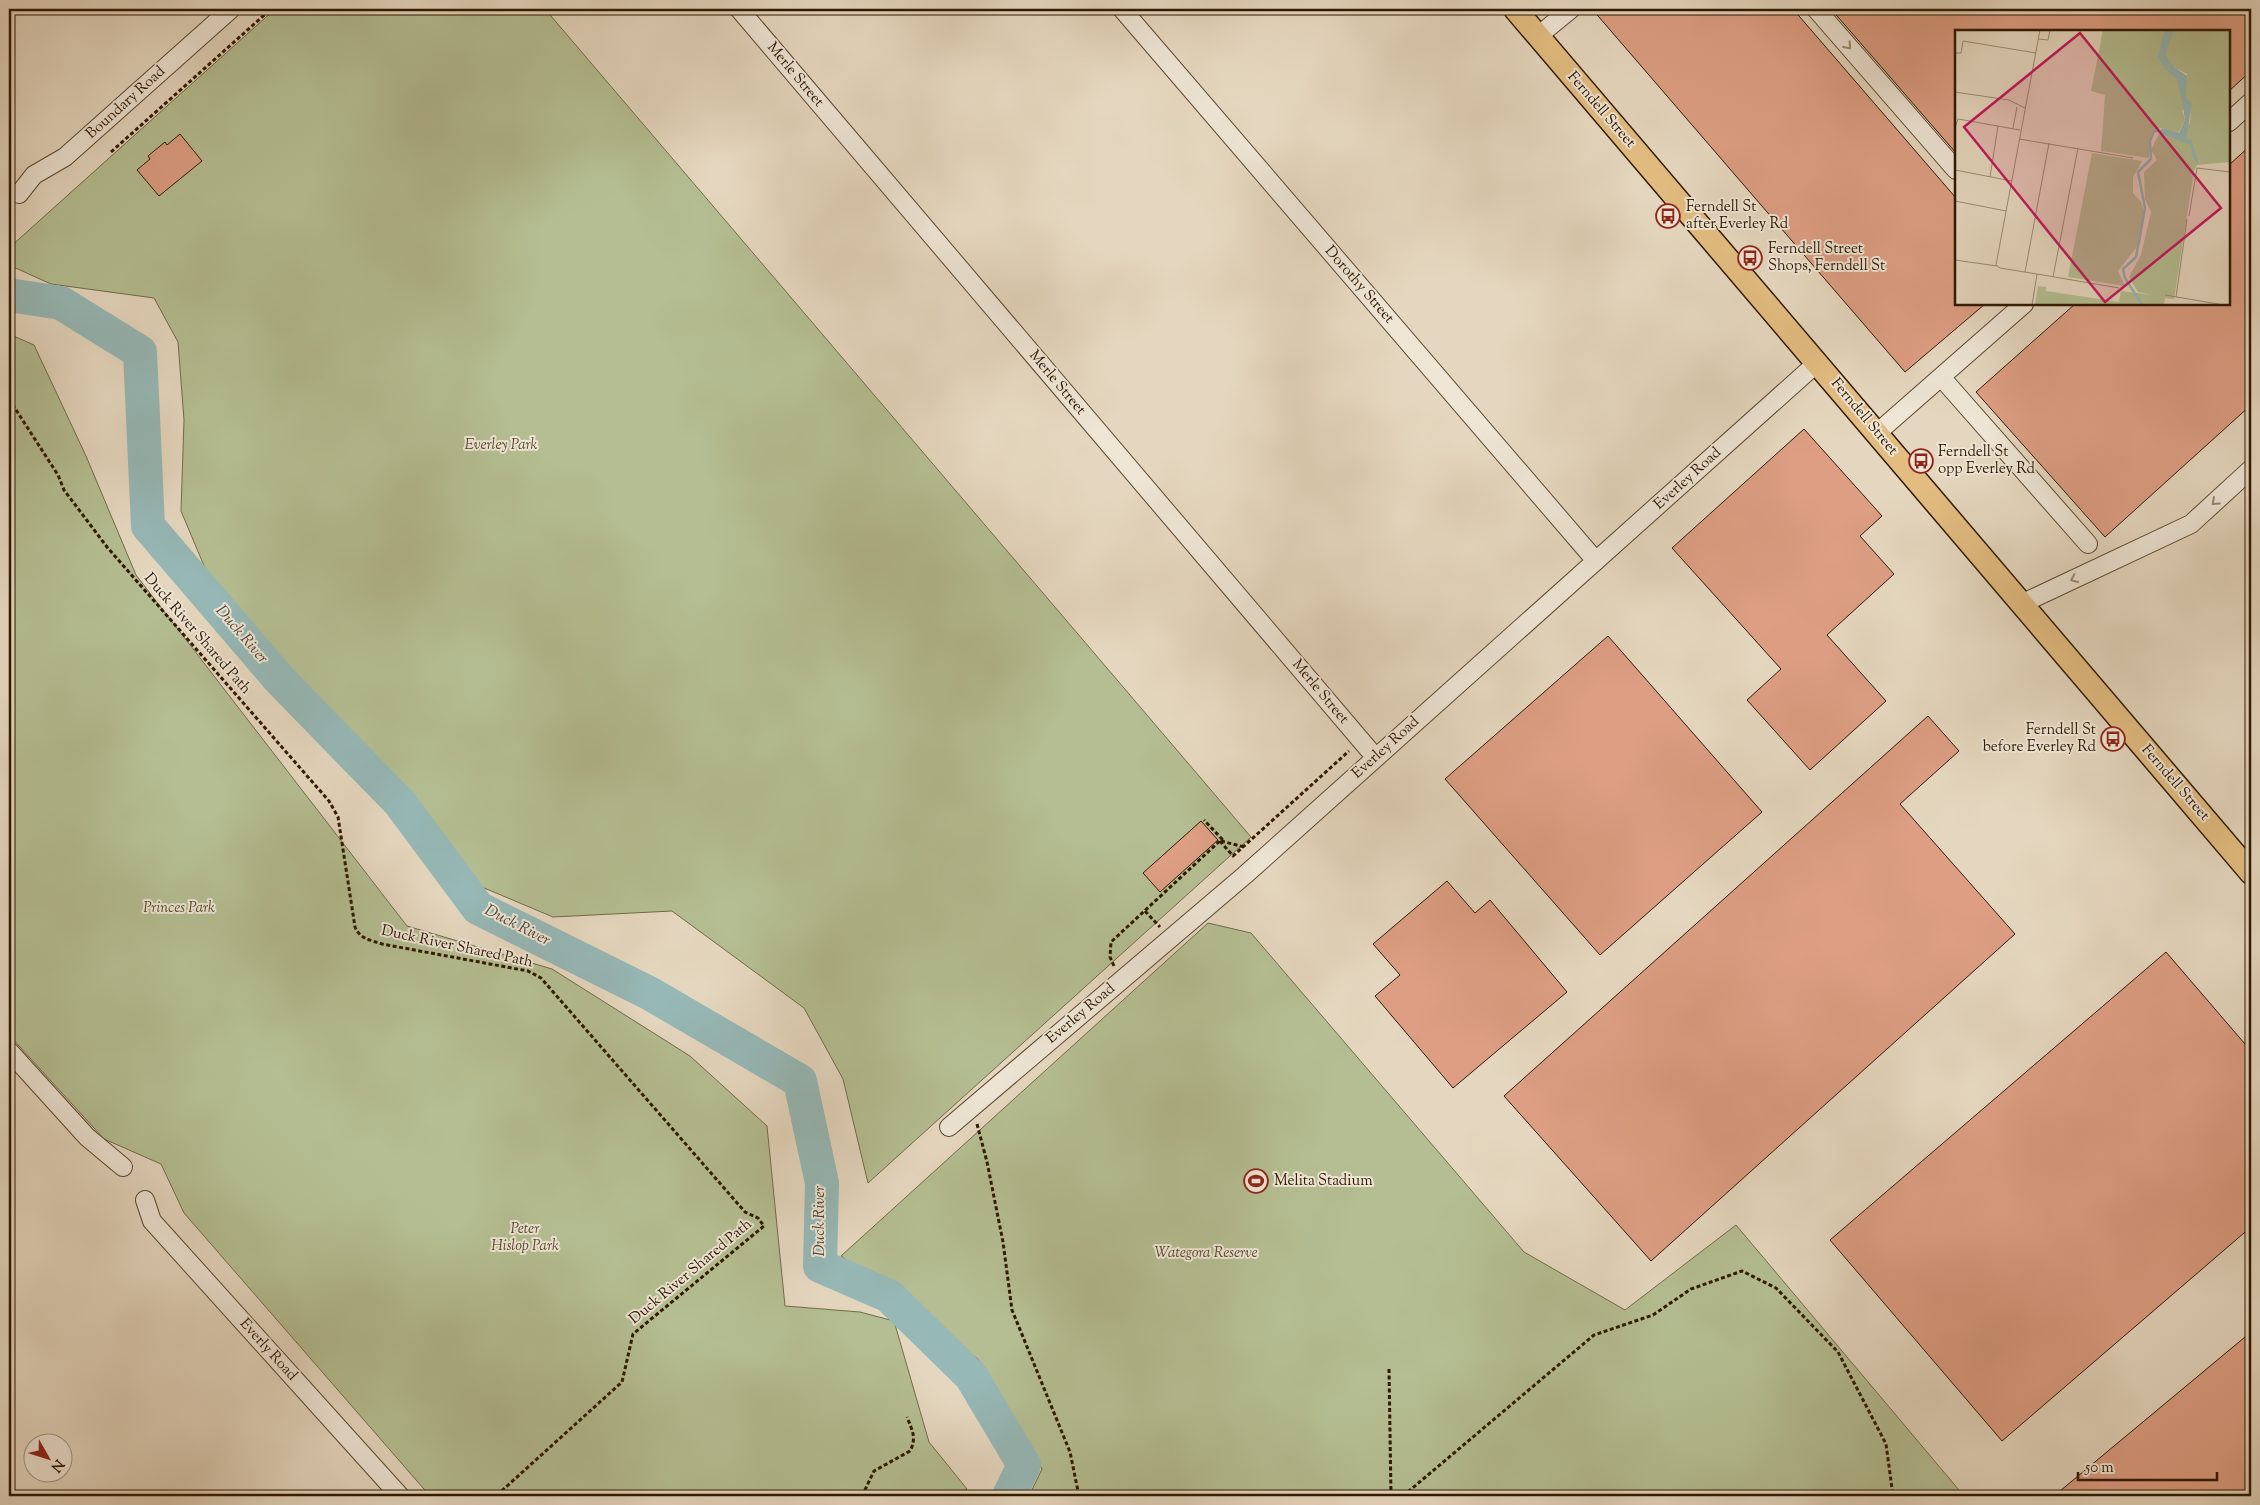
<svg xmlns="http://www.w3.org/2000/svg" width="2260" height="1505" viewBox="0 0 2260 1505" font-family="'Sorts Mill Goudy',serif">
<style>
.green{fill:#b4be92;stroke:#726b49}
.lines{fill:none;stroke-linecap:round;stroke-linejoin:round}
.river{stroke:#96b8b6;stroke-width:34}
.building{fill:#dd9e83;stroke:#2f1800}
.minor-casing{stroke:#5c4830;stroke-width:20}
.major-casing{stroke:#2f1800;stroke-width:25}
.path{stroke:#2f1800;stroke-width:3;stroke-dasharray:4 2.5;stroke-linecap:butt}
.minor{stroke:#eee5d5;stroke-width:18}
.major{stroke:#e2bc80;stroke-width:22}
.oneway{stroke:#988975}
.labels{text-anchor:middle;dominant-baseline:central;stroke-width:4;stroke-linejoin:round;paint-order:stroke}
.street-label{font-size:15px;fill:#2f1800;stroke:#eee5d5}
.poi-label{font-size:15px;fill:#2f1800;stroke:#eee5d5;text-anchor:start}
.park-label{font-size:15px;font-style:italic;fill:#574a2c;stroke:#eee5d5}
.water-label{font-size:16px;font-style:italic;fill:#4e4837;stroke:#eee5d5}
.inset-river{fill:none;stroke:#96b8b6;stroke-width:2.5}
.inset-road{fill:none;stroke:#9c8b73;stroke-width:1}
.view{fill:#c2185b;fill-opacity:0.15;stroke:#c2185b;stroke-width:2.5}
.inset-edge{fill:none;stroke:#2f1800;stroke-width:2.5}
</style>
<rect width="100%" height="100%" fill="#e5d7bf"/>
<filter id="stains"><feTurbulence type="fractalNoise" baseFrequency=".004" numOctaves="4"/><feColorMatrix values="0 0 0 0 .2 0 0 0 0 .09 0 0 0 0 .02 0 0 0 .5 -.17"/></filter>
<radialGradient id="worn" r=".72"><stop offset=".6" stop-color="#630" stop-opacity="0"/><stop offset="1" stop-color="#630" stop-opacity=".3"/></radialGradient>
<path class="green" d="M275,9H545L1251,837L868,1183L843,1079L804,1008L672,911L553,917L432,866L381,774L292,700L298,689L236,642L181,511L184,420L178,342L154,298L51,284L9,265V248Z
M9,334L34,345L86,456L136,575L407,926L552,969L690,1056L767,1126L785,1306L860,1312L894,1321L929,1442L967,1489L951,1496H430L184,1213L161,1164L104,1139L9,1035Z
M1208,923L1251,933L1524,1252L1625,1310L1736,1225L1964,1496H1029L1042,1469L978,1359L841,1256Z"/>
<g class="lines">
<path class="river" d="M9,295L61,303L140,352L148,526L281,681L400,803L478,908L649,993L800,1081L822,1183L820,1266L889,1296L971,1376L1024,1465L1009,1496"/>
</g>
<path class="building" d="M1592,9H1793L1956,198V304H1985L1905,372Z
M1831,9H2251V71L2229,91V31H1956V153Z
M180,134L202,161L159,196L137,170L150,159L148,156L165,142L167,145Z
M2251,145V405L2105,537L1976,392L2075,304H2229V165Z
M1804,429L1882,516L1860,536L1894,574L1827,635L1886,701L1810,770L1747,700L1781,669L1672,548Z
M1608,636L1762,812L1600,955L1445,779Z
M1928,716L1959,751L1900,804L2015,934L1651,1261L1504,1096Z
M1201,821L1218,840L1160,892L1143,873Z
M1447,881L1475,913L1490,900L1567,992L1453,1088L1375,996L1400,975L1373,944Z
M2166,952L2251,1051V1227L2002,1441L1830,1240Z
M2251,1332V1496H2054Z"/>
<g class="lines">
<g class="minor-casing">
<path id="minor" d="M739,9L1376,758
M1122,9L1596,561
M1816,9L1956,170
M1538,36L1571,9
M2229,122L2251,102
M19,194L34,175L65,157L231,9
M1941,377L2088,544
M1877,433L2024,304
M2021,604L2191,524L2251,469
M9,1051L87,1137L123,1167
M949,1127L1245,875L1818,362
M145,1200L152,1221L400,1496"/>
</g>
<g class="major-casing">
<path id="major" d="M1515,9L2251,873"/>
</g>
<path class="path" d="M111,152L271,9
M9,399L58,475L64,490L107,547L329,801L338,817L355,927C360,939 370,940 382,944L528,971L541,978L745,1212L758,1218L764,1226L633,1334L622,1382L496,1496
M1220,841L1233,856L1349,751
M1221,841L1244,847
M1145,911L1160,927
M1114,966L1110,957L1111,942L1222,839L1204,820
M977,1124L987,1162L1003,1242L1012,1310L1070,1452L1079,1496
M1389,1369L1391,1496
M862,1496L874,1471L910,1451C917,1438 912,1430 907,1417
M1403,1496L1594,1335L1653,1315L1691,1289L1742,1271L1776,1288L1838,1352L1886,1444L1893,1496"/>
<use href="#minor" class="minor"/>
<use href="#major" class="major"/>
</g>
<defs><path id="oneway-chevron" d="M-2-3.5L2.5 0L-2 3.5" fill="none" stroke-width="1.6" stroke-linecap="round" stroke-linejoin="round" transform="scale(1.25)"/></defs>
<g class="oneway">
<use href="#oneway-chevron" transform="translate(1848 46) rotate(49)"/>
<use href="#oneway-chevron" transform="translate(2215 502) rotate(138)"/>
<use href="#oneway-chevron" transform="translate(2074 579) rotate(155)"/>
</g>
<defs>
<g id="bus-ring" transform="scale(1.25)"><circle r="9.5" fill="#eee5d5" stroke="#8f2418" stroke-width="1.5"/><path d="M-5-6H5V4H4V6H2V4H-2V6H-4V4H-5ZM-3.5-4V0h7V-4ZM-3.5 1.2v1.5H-2V1.2ZM2 1.2v1.5H3.5V1.2Z" fill="#8f2418"/></g>
<g id="stadium-ring" transform="scale(1.25)"><circle r="9.5" fill="#eee5d5" stroke="#8f2418" stroke-width="1.5"/><path d="M0-5a6.5 5 0 1 0 0 10a6.5 5 0 1 0 0-10ZM-3.5-1.8h7v3.6h-7Z" fill="#8f2418"/></g>
</defs>
<g fill-rule="evenodd">
<use href="#bus-ring" x="1668" y="216"/>
<use href="#bus-ring" x="1750" y="258"/>
<use href="#bus-ring" x="1921" y="461"/>
<use href="#bus-ring" x="2113" y="739"/>
<use href="#stadium-ring" x="1256" y="1181"/>
</g>
<g class="labels">
<g class="street-label">
<text transform="translate(795 75) rotate(50)">Merle Street</text>
<text transform="translate(126 103) rotate(-42)">Boundary Road</text>
<text transform="translate(1601 110) rotate(49)">Ferndell Street</text>
<text transform="translate(1359 285) rotate(49)">Dorothy Street</text>
<text transform="translate(1057 383) rotate(50)">Merle Street</text>
<text transform="translate(1864 417) rotate(50)">Ferndell Street</text>
<text transform="translate(1688 479) rotate(-42)">Everley Road</text>
<text transform="translate(197 634) rotate(49)">Duck River Shared Path</text>
<text transform="translate(1320 692) rotate(50)">Merle Street</text>
<text transform="translate(1386 748) rotate(-42)">Everley Road</text>
<text transform="translate(2175 783) rotate(49)">Ferndell Street</text>
<text transform="translate(457 947) rotate(12)">Duck River Shared Path</text>
<text transform="translate(1081 1014) rotate(-40)">Everley Road</text>
<text transform="translate(691 1272) rotate(-40)">Duck River Shared Path</text>
<text transform="translate(268 1350) rotate(48)">Everly Road</text>
</g>
<g class="poi-label">
<text x="1686" y="207">Ferndell St<tspan x="1686" dy="17">after Everley Rd</tspan></text>
<text x="1768" y="249">Ferndell Street<tspan x="1768" dy="17">Shops, Ferndell St</tspan></text>
<text x="1938" y="452">Ferndell St<tspan x="1938" dy="17">opp Everley Rd</tspan></text>
<text x="2096" y="730" text-anchor="end">Ferndell St<tspan x="2096" dy="17">before Everley Rd</tspan></text>
<text x="1274" y="1181">Melita Stadium</text>
</g>
<g class="park-label">
<text x="501" y="445">Everley Park</text>
<text x="179" y="908">Princes Park</text>
<text x="525" y="1229">Peter<tspan x="525" dy="17">Hislop Park</tspan></text>
<text x="1206" y="1253">Wategora Reserve</text>
</g>
<g class="water-label">
<text transform="translate(241 635) rotate(49)">Duck River</text>
<text transform="translate(517 926) rotate(27)">Duck River</text>
<text transform="translate(820 1221) rotate(-90)">Duck River</text>
</g>
</g>
<g transform="translate(1955 30)">
<rect width="275" height="275" fill="#e5d7bf"/>
<path d="M148,0H275V132L242,135L239,141L219,269L210,268L209,275H80L83,256L91,257V261L164,272L166,261L197,265L183,262L174,247L186,225L196,182L190,169L189,142L202,130L196,120L204,104L222,110L235,93L236,82L234,78L227,80L230,90L223,103L207,98L198,100L194,111V128L146,121L150,65L136,61ZM217,36L232,44L230,59ZM137,123L187,131L178,147V163L186,172L190,184L185,213L163,241L170,256L113,247Z" fill="#b4be92" fill-rule="evenodd"/>
<path d="M211,0H219L210,24L219,37L232,46L231,68L237,74L231,109H236L244,134L237,127L236,115L205,104L207,98L224,103L230,90L224,50L205,27Z" fill="#96b8b6"/>
<path class="inset-river" d="M211,0L204,26L211,38L223,48L231,84M187,275L170,248L168,239L181,227L190,178L183,142L196,129L195,111L199,101H210"/>
<path class="inset-road" d="M83,9L93,10L95,0M0,23H6L8,11L81,23M0,62L54,70L70,78M0,98L3,89L65,100M58,98L62,77M64,109L178,128M0,140L57,151M35,147L43,96M0,171L51,181M234,186L242,138L275,142M0,230L42,236M70,242L94,113M82,244L164,258M98,247L123,118M210,265L269,275M221,267L232,189M77,275L82,244L45,238L41,235L85,0"/>
<path class="view" d="M125,3L266,178L150,272L9,97Z"/>
<rect width="275" height="275" class="inset-edge"/>
</g>
<rect width="2260" height="1505" fill="none" stroke="#e5d7bf" stroke-width="30"/>
<rect x="10" y="10" width="2240" height="1485" fill="none" stroke="#2f1800" stroke-width="2.5"/>
<rect x="15" y="15" width="2230" height="1475" fill="none" stroke="#2f1800"/>
<g transform="translate(48 1458) rotate(129)"><circle r="24" fill="#eee5d5" stroke="#a29380"/>
<path d="M0-4L9 19L0 12L-9 19Z" fill="#8f2418"/>
<text y="-8" font-size="14" font-weight="bold" text-anchor="middle" fill="#2f1800">N</text>
</g>
<path d="M2078 1472v8h139v-8" fill="none" stroke="#2f1800" stroke-width="2.5"/>
<text x="2085" y="1472" font-size="15" fill="#2f1800" stroke="#eee5d5" stroke-width="4" paint-order="stroke">50 m</text>
<rect width="100%" height="100%" filter="url(#stains)"/>
<rect width="100%" height="100%" fill="url(#worn)"/>
</svg>
